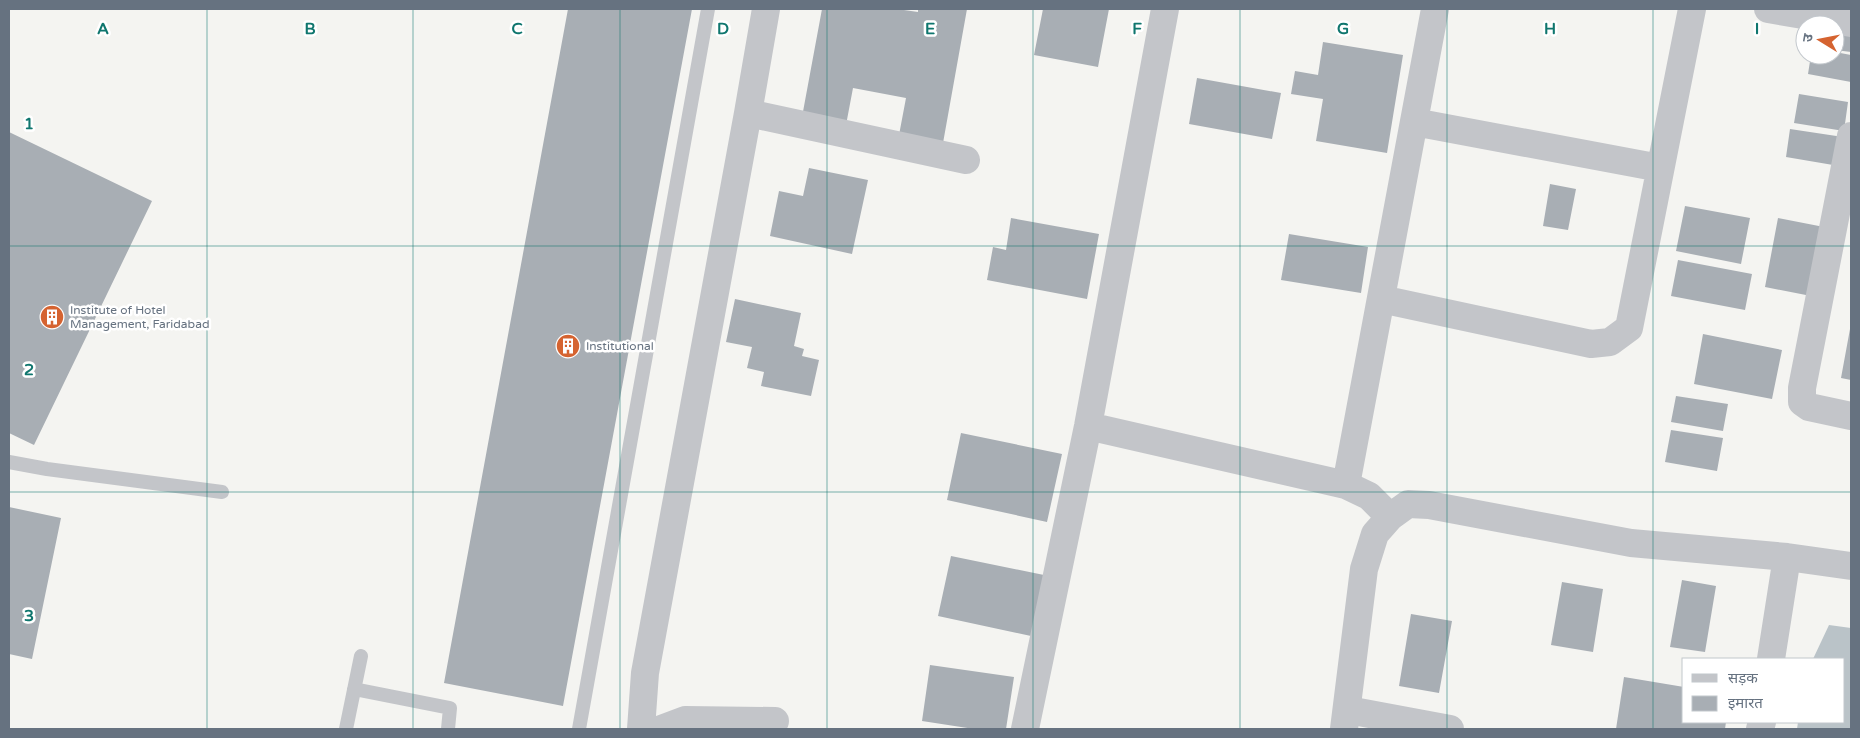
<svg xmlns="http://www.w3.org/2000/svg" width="1860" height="738" viewBox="0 0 1860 738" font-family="'Varela Round','Noto Sans Devanagari',sans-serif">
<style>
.water{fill:#bac3c8}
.building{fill:#a8aeb4}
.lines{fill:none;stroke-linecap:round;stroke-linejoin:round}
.lane{stroke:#c3c5c9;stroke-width:14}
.street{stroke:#c3c5c9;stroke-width:28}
.grid{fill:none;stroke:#0f766e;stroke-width:1;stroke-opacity:0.55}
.labels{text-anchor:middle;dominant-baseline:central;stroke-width:5;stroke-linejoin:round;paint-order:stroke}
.poi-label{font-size:12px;fill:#667280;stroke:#fff;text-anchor:start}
.grid-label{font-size:16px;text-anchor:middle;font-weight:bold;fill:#0f766e;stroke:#fff;stroke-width:5;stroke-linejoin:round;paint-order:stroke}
</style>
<rect width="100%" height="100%" fill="#f4f4f1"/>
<path class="water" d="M1829,625L1851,628V729H1797L1798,722H1844V659H1813Z"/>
<path class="building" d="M568,9H692L563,706L444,683Z
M822,9H897L918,12V9H967L943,143L899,135L906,98L853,88L846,125L802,117Z
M1043,9H1109L1098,67L1034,55Z
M1835,29L1851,31V52L1835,50Z
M1323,42L1403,55L1387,153L1316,141L1323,99L1291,94L1295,71L1318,75Z
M1835,52L1851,55V82L1808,74L1811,55H1835Z
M1197,78L1281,93L1272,139L1189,124Z
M1799,94L1848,102L1844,131L1794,123Z
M1790,129L1843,137L1839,166L1786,157Z
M9,132L152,201L34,445L9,433Z
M809,168L868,180L852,254L770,236L779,191L803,196Z
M1550,184L1576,189L1568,230L1543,226Z
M1685,206L1750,218L1741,264L1676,251Z
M1011,218L1099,234L1087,299L987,280L993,247L1006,250Z
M1778,218L1824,227L1811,296L1765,287Z
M1289,234L1368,247L1361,293L1281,280Z
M1678,260L1752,274L1745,310L1671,296Z
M735,299L801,313L794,346L804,349L802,356L819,360L811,396L761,386L764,372L747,368L752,347L726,342Z
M1850,329H1851V380L1841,378Z
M1703,334L1782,350L1772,399L1694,384Z
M1676,396L1728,404L1723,431L1671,422Z
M1671,430L1723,438L1717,471L1665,462Z
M961,433L1062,454L1047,522L947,500Z
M9,507L61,518L32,659L9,654Z
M951,556L1044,575L1031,636L938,616Z
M1682,580L1716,586L1705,652L1670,647Z
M1562,582L1603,589L1593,652L1551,645Z
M1411,614L1452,621L1439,693L1399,686Z
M930,665L1014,677L1006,729H974L922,721Z
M1624,677L1684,687V722H1726L1725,729H1616Z"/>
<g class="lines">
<path class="lane" d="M9,462L47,469L222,492
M354,689L450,708L448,729
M346,729L361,656
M579,729L708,9"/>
<path class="street" d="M1768,9L1851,23
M748,113L966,160
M1414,122L1660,168
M1851,136L1802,388V402L1809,407L1851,416
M1381,299L1591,344L1610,342L1629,328L1692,9
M1088,426L1346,485L1369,496L1390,517
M1346,485L1435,9
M1771,659L1787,557
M1348,710L1450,729
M641,729L645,673L748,113L766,9
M661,729L685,720L775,721
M1025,729L1088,426L1165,9
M1344,729L1364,569L1375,534L1390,517L1408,504L1429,505L1631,543L1787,557L1851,566
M1760,729L1762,722"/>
</g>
<path class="grid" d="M207,9V729M413,9V729M620,9V729M827,9V729M1033,9V729M1240,9V729M1447,9V729M1653,9V729M9,246H1851M9,492H1851"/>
<defs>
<g id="building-disc" transform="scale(1.25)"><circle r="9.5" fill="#d56330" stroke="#fff"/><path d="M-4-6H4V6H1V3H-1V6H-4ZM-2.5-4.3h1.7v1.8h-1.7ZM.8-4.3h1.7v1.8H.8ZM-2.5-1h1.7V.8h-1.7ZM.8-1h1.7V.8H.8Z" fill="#fff"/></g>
</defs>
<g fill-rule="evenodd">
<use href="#building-disc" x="52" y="317"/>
<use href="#building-disc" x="568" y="346"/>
</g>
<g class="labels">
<g class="poi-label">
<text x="70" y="310">Institute of Hotel<tspan x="70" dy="14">Management, Faridabad</tspan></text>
<text x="586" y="346">Institutional</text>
</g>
</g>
<g class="grid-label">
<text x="103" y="34">A</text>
<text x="310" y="34">B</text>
<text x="517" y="34">C</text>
<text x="723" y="34">D</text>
<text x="930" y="34">E</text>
<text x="1137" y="34">F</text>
<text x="1343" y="34">G</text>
<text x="1550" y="34">H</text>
<text x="1757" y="34">I</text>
<text x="29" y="129">1</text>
<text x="29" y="375">2</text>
<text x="29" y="621">3</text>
</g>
<rect width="1860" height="738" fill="none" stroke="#667280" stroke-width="20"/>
<rect x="1682" y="658" width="162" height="65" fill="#ffffff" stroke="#c2c7cc"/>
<rect x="1692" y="674" width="25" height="8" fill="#c3c5c9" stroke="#c2c7cc"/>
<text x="1728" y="683" font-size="15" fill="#667280">सड़क</text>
<rect x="1692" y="696" width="25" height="15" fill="#a8aeb4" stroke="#c2c7cc"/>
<text x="1728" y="708" font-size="15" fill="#667280">इमारत</text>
<g transform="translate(1820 40) rotate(280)"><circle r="24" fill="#ffffff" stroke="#c2c7cc"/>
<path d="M0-4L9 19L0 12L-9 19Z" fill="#d56330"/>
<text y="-8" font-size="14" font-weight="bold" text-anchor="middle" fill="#667280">उ</text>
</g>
</svg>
